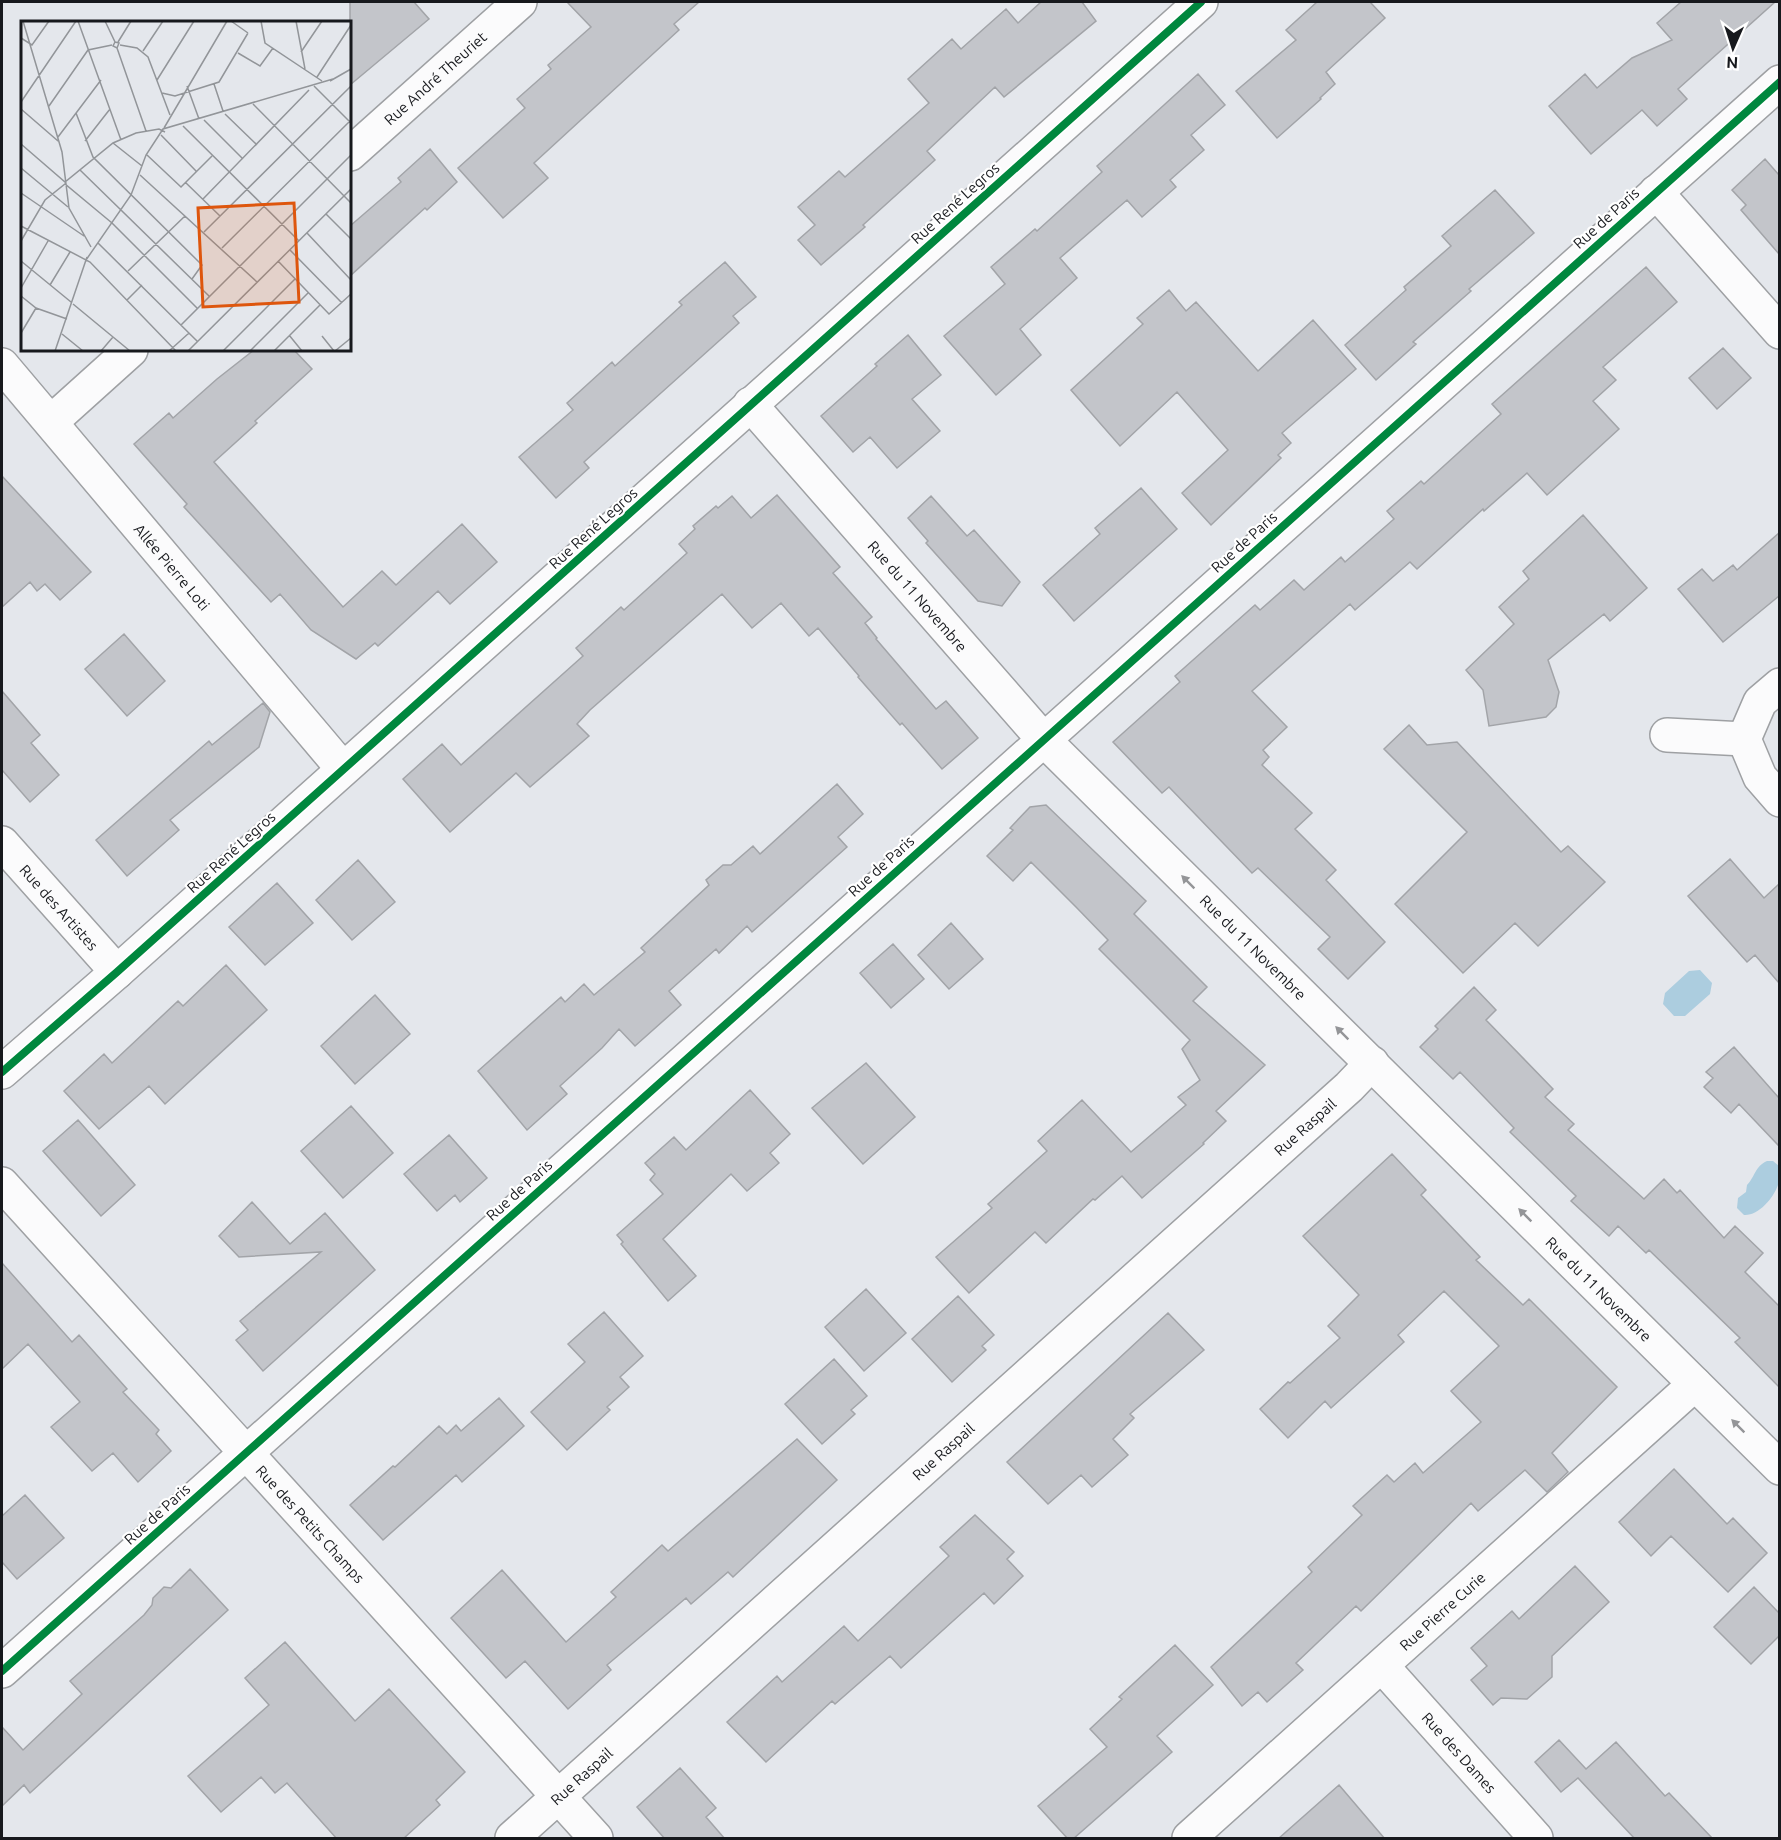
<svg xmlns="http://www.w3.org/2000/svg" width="1781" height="1840" viewBox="0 0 1781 1840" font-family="Ubuntu,sans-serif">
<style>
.water{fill:#accddf}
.building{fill:#c3c5ca;stroke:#a2a4a8;stroke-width:1.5}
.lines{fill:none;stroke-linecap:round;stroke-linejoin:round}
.street-casing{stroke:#9ea0a3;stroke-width:36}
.street{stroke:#fbfbfc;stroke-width:33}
.cycleway-casing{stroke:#fff;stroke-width:11}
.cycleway{stroke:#00873e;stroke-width:8}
.oneway{fill:#949598}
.labels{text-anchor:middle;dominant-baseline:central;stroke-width:4.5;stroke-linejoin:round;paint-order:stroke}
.street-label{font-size:15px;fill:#17191d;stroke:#fff}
.inset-road{fill:none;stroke:#929599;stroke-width:1.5}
.view{fill:#de560d;fill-opacity:0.15;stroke:#de560d;stroke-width:3}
.inset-edge{fill:none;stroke:#17191d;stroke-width:3}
</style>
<rect width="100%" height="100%" fill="#e4e7ec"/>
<path class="water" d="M1700,970L1712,983L1710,994L1685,1016H1674L1663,1004L1665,993L1689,971Z
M1767,1161H1773L1779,1166C1780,1172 1781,1180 1778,1185C1773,1199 1758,1216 1744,1215L1737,1208L1738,1198L1746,1192L1747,1185C1755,1177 1755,1166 1767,1161Z"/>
<path class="building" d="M350,2H414L429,19L350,85Z
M567,2H699L674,24L679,30L534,163L548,178L503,218L458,168L525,108L517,99L551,69L548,65L591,27Z
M1041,2H1082L1096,21L1004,97L995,87L927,151L935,160L863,225L865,227L821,265L798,240L815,225L798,207L839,171L845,177L929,103L908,79L952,39L961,49L1006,9L1018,23Z
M1317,2H1370L1385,18L1326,72L1335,84L1320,98L1321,99L1277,138L1236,91L1296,40L1286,30Z
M1681,2H1775L1678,89L1687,99L1657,126L1642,110L1591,154L1549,106L1585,74L1597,88L1632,58L1672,40L1657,23Z
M1198,74L1225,105L1191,135L1204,150L1170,180L1176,187L1142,217L1127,200L1060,258L1077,278L1020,329L1041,355L996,395L944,336L1005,284L991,267L1035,229L1037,231L1102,172L1097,166Z
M430,149L457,182L427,210L425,208L350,276V226L401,182L398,178Z
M1765,159L1779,175V254L1741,210L1746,205L1732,190Z
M1495,190L1534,233L1469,289L1471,291L1413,342L1416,344L1376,380L1345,345L1406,290L1404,287L1451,246L1442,236Z
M725,262L756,297L733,316L739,323L584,462L589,468L556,498L519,457L573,410L567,403L612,362L615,366L682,305L679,302Z
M1646,267L1677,302L1603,367L1616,380L1593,401L1619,429L1547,495L1527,473L1484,511L1483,509L1417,569L1410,562L1355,610L1350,604L1252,691L1287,727L1263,750L1269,757L1262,765L1312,813L1295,829L1336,870L1326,880L1385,942L1348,979L1318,949L1330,937L1258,868L1252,873L1169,787L1162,793L1113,742L1180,682L1175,676L1255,605L1260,610L1294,580L1304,590L1341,557L1345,562L1394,519L1387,511L1421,481L1424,484L1501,414L1492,404Z
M1169,290L1186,311L1196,302L1258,371L1313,320L1356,369L1282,433L1291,443L1278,455L1281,458L1211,525L1182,493L1228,450L1177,392L1120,446L1071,390L1143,324L1137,318Z
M908,335L941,375L912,399L940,431L897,468L870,437L853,452L821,416L877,366L875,364Z
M1723,348L1751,378L1717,409L1689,378Z
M254,350H294L312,369L255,421L257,423L214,462L343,607L382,571L396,585L462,524L497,562L450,604L438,591L378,646L375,643L356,659L311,630L280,594L271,602L184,507L187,504L134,444L169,413L173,418L217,379Z
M2,476L91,572L60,600L45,584L37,591L30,582L2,607Z
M1141,488L1177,529L1074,621L1043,585L1100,534L1095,528Z
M777,495L840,567L833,573L872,617L865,623L877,638L876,639L936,709L946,701L978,738L942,769L902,723L900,725L858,677L859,676L818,628L809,636L781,603L752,628L722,594L590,710L577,724L589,736L530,787L516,773L450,832L403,779L442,744L461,765L583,656L576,648L621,607L624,610L687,553L679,544L695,529L693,526L716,506L718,508L732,496L751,518Z
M931,496L967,536L974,530L1020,582L1002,606L978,601L926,543L928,541L908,518Z
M1583,515L1647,588L1610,621L1604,614L1548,660L1559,692L1556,707L1546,717L1489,726L1483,690L1466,670L1514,624L1499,607L1529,579L1523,571Z
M1779,533V596L1723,642L1678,589L1702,569L1713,581L1733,565L1737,570Z
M124,634L165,681L127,716L85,669Z
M2,691L40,735L31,743L59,775L30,802L2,770Z
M263,703L270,712L259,747L170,820L179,830L127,876L96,840L209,741L212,745Z
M1409,725L1427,745L1457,742L1561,852L1568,846L1605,882L1538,946L1515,923L1463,973L1395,904L1467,832L1384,749Z
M837,784L863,814L838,837L847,847L752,932L747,926L719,953L716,949L669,991L681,1005L635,1046L619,1029L602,1048L560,1086L567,1094L527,1130L478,1071L561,997L565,1002L584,984L594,995L645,952L641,948L709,885L706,880L723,865H731L753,846L760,854Z
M1046,805L1146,901L1134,914L1207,987L1193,1001L1265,1065L1216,1111L1226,1121L1203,1143L1204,1144L1142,1198L1122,1176L1095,1200L1093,1199L1046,1243L1035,1232L969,1293L936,1257L992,1208L988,1204L1047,1151L1038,1141L1082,1100L1131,1152L1186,1105L1178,1097L1200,1080L1182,1049L1190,1040L1099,949L1108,940L1076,907L1031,862L1013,881L987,856L1013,830L1010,828L1030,807Z
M1730,859L1764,898L1779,884V983L1755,955L1747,962L1688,896Z
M358,860L395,902L352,940L316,900Z
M277,883L313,923L265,965L229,927Z
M951,923L983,959L949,989L918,955Z
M893,944L924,979L891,1008L860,973Z
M226,965L267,1010L165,1104L149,1086L99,1129L64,1091L104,1054L112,1063L178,1001L183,1006Z
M1474,987L1496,1010L1486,1020L1553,1089L1545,1097L1574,1124L1568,1130L1644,1199L1664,1179L1677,1193L1680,1190L1724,1238L1735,1226L1763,1253L1745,1272L1779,1306V1387L1735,1342L1740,1338L1649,1250L1646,1253L1618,1226L1609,1236L1571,1201L1576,1196L1510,1132L1514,1128L1460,1072L1453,1079L1420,1047L1438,1029L1435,1026Z
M375,995L410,1034L355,1084L321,1046Z
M1734,1047L1779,1098V1146L1739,1104L1731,1113L1704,1087L1713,1078L1706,1072Z
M866,1063L915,1117L863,1164L812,1108Z
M750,1090L790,1134L770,1153L779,1163L747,1191L731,1174L663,1239L696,1276L668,1301L621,1244L623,1242L617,1235L663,1194L650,1180L655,1174L645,1163L674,1137L686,1150Z
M351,1106L393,1153L343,1198L301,1151Z
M78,1120L135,1185L101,1216L43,1151Z
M449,1135L487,1178L460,1202L455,1195L437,1211L404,1174Z
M1392,1154L1426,1190L1421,1195L1480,1257L1476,1260L1523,1305L1529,1299L1617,1387L1552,1453L1568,1472L1547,1492L1525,1470L1478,1511L1471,1503L1361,1611L1356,1606L1296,1663L1303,1670L1267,1702L1258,1692L1242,1706L1211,1667L1312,1572L1308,1567L1362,1515L1353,1506L1387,1475L1394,1482L1415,1463L1423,1473L1481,1422L1451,1391L1499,1346L1444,1291L1398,1335L1404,1342L1331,1408L1325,1401L1288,1438L1260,1409L1288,1382L1290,1383L1340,1338L1328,1326L1359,1295L1303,1236Z
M252,1202L290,1244L325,1213L375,1270L263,1371L236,1340L248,1330L240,1321L321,1252L239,1257L219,1236Z
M2,1263L72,1342L79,1335L127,1389L123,1392L159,1430L156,1434L171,1451L138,1482L113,1453L92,1471L51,1427L80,1402L28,1344L2,1369Z
M866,1289L906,1333L864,1371L825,1327Z
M958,1296L994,1335L982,1346L986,1350L952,1382L912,1339Z
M604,1312L643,1356L620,1377L629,1387L607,1407L610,1410L567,1450L531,1412L585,1362L568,1344Z
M1168,1313L1204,1350L1130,1414L1134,1418L1113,1439L1128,1455L1092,1487L1081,1475L1048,1504L1007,1462Z
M834,1359L867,1396L851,1410L855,1414L822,1444L785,1404Z
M499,1398L524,1426L462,1482L456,1475L383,1540L350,1505L393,1466L395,1467L439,1426L447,1434L456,1425L461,1431Z
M797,1439L837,1480L733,1577L728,1572L691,1604L686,1598L607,1665L611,1670L568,1709L525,1661L506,1678L451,1618L502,1570L566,1642L616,1597L611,1592L662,1545L668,1551Z
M1674,1469L1727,1524L1733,1518L1767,1553L1728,1592L1671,1536L1651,1556L1619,1522Z
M25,1495L64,1538L17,1579L2,1562V1516Z
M975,1515L1014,1552L1007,1559L1023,1576L994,1604L984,1593L901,1668L890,1656L835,1704L832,1701L766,1762L727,1722L777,1676L782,1682L844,1626L858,1641L949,1556L940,1547Z
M1575,1566L1609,1602L1552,1656V1677L1527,1699L1501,1698L1493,1705L1471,1680L1487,1666L1471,1648L1512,1611L1519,1619Z
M190,1569L228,1610L30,1793L24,1785L2,1806V1727L23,1750L82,1694L70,1681L144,1615L152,1605L153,1598L164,1587L171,1588Z
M1754,1587L1779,1613V1636L1751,1664L1714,1627Z
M285,1642L355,1721L389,1689L465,1772L436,1800L440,1805L403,1839H337L287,1783L275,1793L261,1777L221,1812L188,1776L269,1705L245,1678Z
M1175,1645L1213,1685L1157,1736L1172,1752L1073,1839H1068L1038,1806L1107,1747L1090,1729L1122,1699L1119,1697Z
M1559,1740L1586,1769L1616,1742L1665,1796L1669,1793L1713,1839H1635L1578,1778L1561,1792L1535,1762Z
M680,1768L716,1808L706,1817L725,1839H665L637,1807Z
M1339,1785L1385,1839H1278Z"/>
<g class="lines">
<g class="street-casing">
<g id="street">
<path id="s1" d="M350,154L520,2"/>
<path d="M1656,192L1780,332"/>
<path id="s2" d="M2,365L343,769"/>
<path id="s3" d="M750,404L1043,739L1780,1468"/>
<path d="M51,422L131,350"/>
<path d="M1780,685L1760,702L1744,739L1760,777L1780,800"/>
<path d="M1667,735L1744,739"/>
<path id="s4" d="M2,843L117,972"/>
<path d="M2,1072L117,972L1201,2"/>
<path id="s5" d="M2,1184L596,1838"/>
<path id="s6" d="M1382,1666L1536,1838"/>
<path d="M2,1671L1780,82"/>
<path id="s7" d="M512,1838L1349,1087L1372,1063"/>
<path id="s8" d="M1189,1838L1695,1384"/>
</g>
</g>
<use href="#street" class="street"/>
<g class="cycleway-casing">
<path id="cycleway" d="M2,1072L117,972L1201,2
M2,1671L1780,82"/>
</g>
<use href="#cycleway" class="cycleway"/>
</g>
<defs><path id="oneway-solid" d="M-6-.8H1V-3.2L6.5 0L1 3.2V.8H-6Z" transform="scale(1.5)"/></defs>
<g class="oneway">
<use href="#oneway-solid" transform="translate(1188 882) rotate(-135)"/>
<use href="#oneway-solid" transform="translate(1342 1033) rotate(-135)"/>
<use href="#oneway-solid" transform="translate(1525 1215) rotate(-135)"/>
<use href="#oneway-solid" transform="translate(1738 1426) rotate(-135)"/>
</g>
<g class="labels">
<g class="street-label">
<text stroke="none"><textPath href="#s1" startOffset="114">Rue André Theuriet</textPath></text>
<text transform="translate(955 203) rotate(-42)">Rue René Legros</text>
<text transform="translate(1606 218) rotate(-42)">Rue de Paris</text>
<text transform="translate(593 528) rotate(-42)">Rue René Legros</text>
<text transform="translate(1244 542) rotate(-42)">Rue de Paris</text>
<text stroke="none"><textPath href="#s2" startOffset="264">Allée Pierre Loti</textPath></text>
<text stroke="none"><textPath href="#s3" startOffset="255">Rue du 11 Novembre</textPath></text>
<text transform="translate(231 852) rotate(-42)">Rue René Legros</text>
<text transform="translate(881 866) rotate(-42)">Rue de Paris</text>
<text stroke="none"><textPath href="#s4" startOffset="86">Rue des Artistes</textPath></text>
<text stroke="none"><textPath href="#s3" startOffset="741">Rue du 11 Novembre</textPath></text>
<text stroke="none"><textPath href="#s7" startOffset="1065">Rue Raspail</textPath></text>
<text transform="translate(519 1190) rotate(-42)">Rue de Paris</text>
<text stroke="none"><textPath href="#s3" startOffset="1227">Rue du 11 Novembre</textPath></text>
<text stroke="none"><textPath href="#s7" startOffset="579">Rue Raspail</textPath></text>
<text transform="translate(157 1514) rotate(-42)">Rue de Paris</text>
<text stroke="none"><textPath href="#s5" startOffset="459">Rue des Petits Champs</textPath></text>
<text stroke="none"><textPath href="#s8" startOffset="340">Rue Pierre Curie</textPath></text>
<text stroke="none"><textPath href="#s6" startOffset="116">Rue des Dames</textPath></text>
<text stroke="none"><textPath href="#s7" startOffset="93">Rue Raspail</textPath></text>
</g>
</g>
<g transform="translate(21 21)">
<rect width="330" height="330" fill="#e4e7ec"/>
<path class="inset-road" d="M2,0L41,131L48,187L70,226M57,0L100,119M84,0L94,21L92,25L96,27L98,22L94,21M210,0L227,12M240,0L244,22L301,60M275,0L284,48M0,17L11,24L28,0M97,21L110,0M99,24L116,27L127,36L149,94M96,27L125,110M122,30L142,0M280,31L301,0M217,32L239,45L252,27M296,56L330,4M136,59L173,0M309,60L330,48M193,63L202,90M166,65L178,98M293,65L330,102M141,72L154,75L198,61L227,12M0,81L55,0M232,83L330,182M28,85L67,29L91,24M0,88L37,120M55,92L72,136L181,244L171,258M204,93L236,124M183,99L222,138M162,105L278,220M143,107L206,0M140,114L175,150M37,116L80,59M64,120L89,88M92,122L121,145M0,123L44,161L92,122L115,112L138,108L144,111M126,134L160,166L191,135M0,147L47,186M59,149L188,275M119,154L236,261M164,161L199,195M0,172L63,215M182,178L288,69M305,193L330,218M0,205L69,241L155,330M183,211L330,65M286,212L330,259M0,220L24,179L44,163L91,202L176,287M77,222L176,320M201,227L330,99M269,229L321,282M65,239L110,174L125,134L142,108L312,58M0,240L50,281M257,240L308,293L330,273M107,250L164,195M29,264L49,231M0,267L27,220M0,275L15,287L46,298M106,279L121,264M52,283L109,330M160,304L330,134M0,312L15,287M41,313L62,330M268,314L281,330M301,315L313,330M34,330L66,236M80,330L92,316M148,330L168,312M167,330L330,168M202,330L274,258M229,330L287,272M253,330L299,284M314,330L330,317"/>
<path class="view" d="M273,182L278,281L182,286L177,187Z"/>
<rect width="330" height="330" class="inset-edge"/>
</g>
<rect width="1781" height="1840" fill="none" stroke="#17191d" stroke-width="6"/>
<g transform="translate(1733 48) rotate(183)" stroke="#ffffff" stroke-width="4.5" paint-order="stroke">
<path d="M0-4.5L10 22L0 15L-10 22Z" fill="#17191d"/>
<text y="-9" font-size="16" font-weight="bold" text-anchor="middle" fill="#17191d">N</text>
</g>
</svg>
